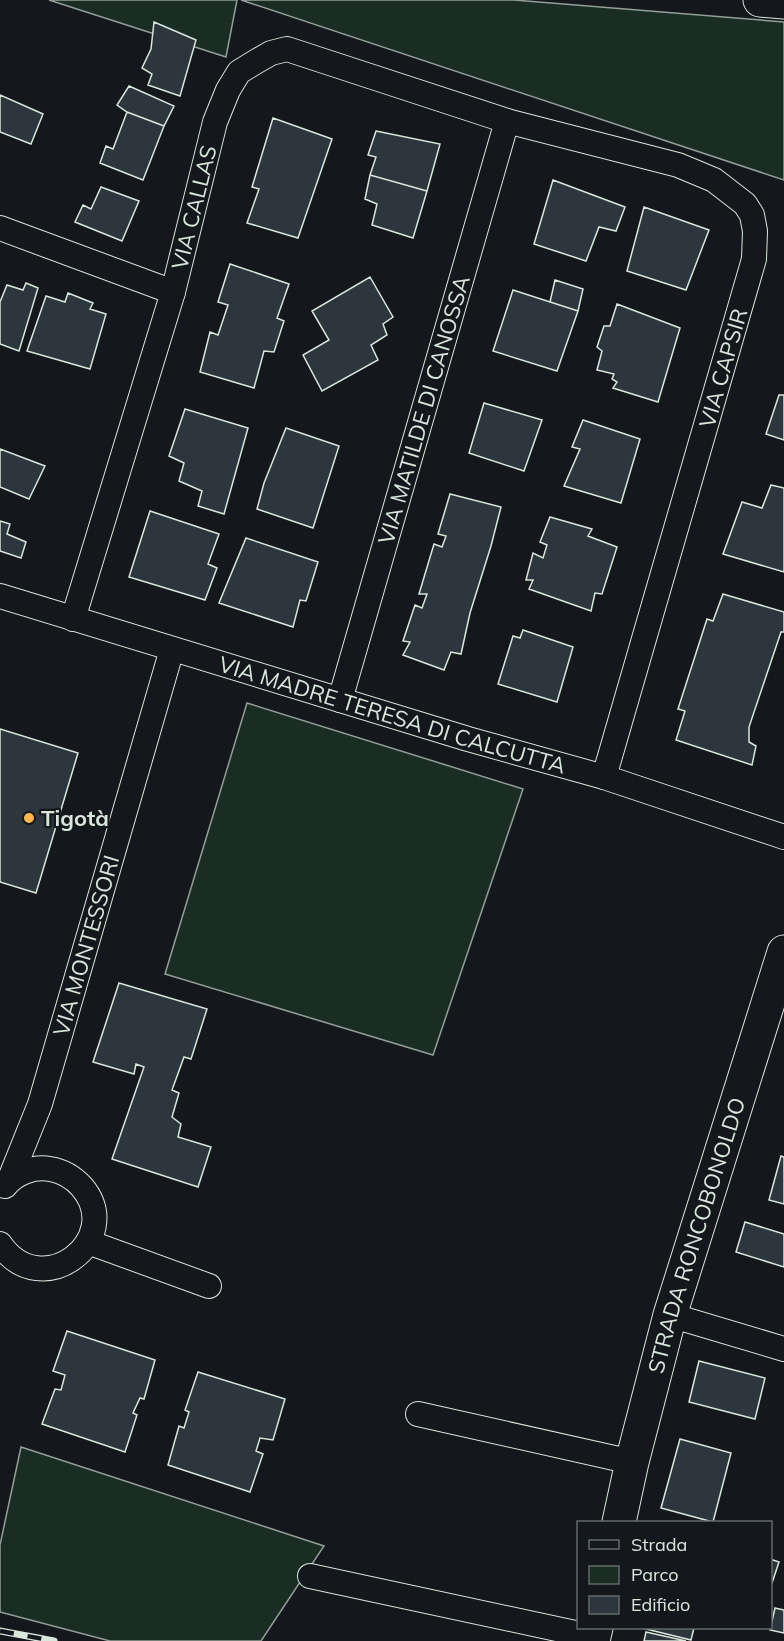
<svg xmlns="http://www.w3.org/2000/svg" width="784" height="1641" viewBox="0 0 784 1641" font-family="Mulish,sans-serif">
<style>
.green{fill:#1a2d24;stroke:#939e99;stroke-width:1.5}
.building{fill:#2c363c;stroke:#d8e6dc;stroke-width:1.5}
.lines{fill:none;stroke-linecap:round;stroke-linejoin:round}
.street-casing{stroke:#d8e6dc;stroke-width:26}
.secondary-casing{stroke:#d8e6dc;stroke-width:35}
.primary-casing{stroke:#d8e6dc;stroke-width:35}
.street{stroke:#14181c;stroke-width:24}
.secondary{stroke:#14181c;stroke-width:33}
.primary{stroke:#14181c;stroke-width:33}
.rail-casing{stroke:#d8e6dc;stroke-width:7}
.rail{stroke:#14181c;stroke-width:4.5;stroke-dasharray:14;stroke-linecap:butt}
.poi-dot{fill:#ffb74d;stroke:#14181c;stroke-width:2}
.labels{text-anchor:middle;dominant-baseline:central;stroke-width:4.5;stroke-linejoin:round;paint-order:stroke}
.street-label{font-size:22px;fill:#d8e6dc;stroke:#14181c}
.poi-label{font-size:22px;font-weight:bold;fill:#d8e6dc;stroke:#14181c;text-anchor:start}
</style>
<rect width="100%" height="100%" fill="#14181c"/>
<path class="green" d="M49,0H237L226,57Z
M241,0H514L784,22V180Z
M247,703L523,789L433,1055L165,974Z
M21,1447L324,1546L261,1641H110L0,1612V1545Z"/>
<path class="building" d="M154,22L196,40L180,96L148,85L152,74L142,68L151,49Z
M129,86L174,106L164,126L127,112L117,105Z
M0,95L43,114L31,144L0,132Z
M127,112L164,126L143,180L100,163L106,146L113,149Z
M273,118L332,139L298,238L247,223L259,189L252,187Z
M376,131L440,144L427,191L370,175L376,157L368,155Z
M370,175L427,191L413,238L372,225L377,204L365,199Z
M553,180L625,207L616,231L599,227L586,261L534,244Z
M101,187L139,201L122,241L75,222L83,205L91,209Z
M644,207L709,230L686,290L627,271Z
M230,264L289,284L277,318L284,321L274,352L264,351L254,388L200,372L210,332L218,335L228,305L218,302Z
M370,277L393,317L383,324L387,335L371,345L378,360L322,391L303,355L329,340L312,311Z
M555,280L583,289L578,311L550,302Z
M26,283L38,288L19,351L0,344V302L7,285L23,290Z
M513,290L578,311L557,371L493,351Z
M68,293L93,303L90,309L106,314L90,369L27,351L46,296L65,302Z
M617,304L680,328L658,402L613,388L617,382L612,379L614,374L597,370L602,351L597,347L604,326H610Z
M779,395H784V440L766,434Z
M484,403L542,420L524,471L469,453Z
M185,409L248,428L224,514L198,506L202,491L179,481L184,463L169,456Z
M583,420L640,439L621,503L564,486L580,449L572,447Z
M286,428L339,446L313,528L257,509L264,483Z
M0,449L45,466L29,499L0,487Z
M771,485L784,488V572L723,554L742,502L762,508Z
M450,494L501,507L491,546L470,613L461,654L451,652L444,670L403,655L410,642L403,641L415,605L422,608L427,594H419L434,544L442,547L446,536L438,534Z
M150,511L219,534L208,564L217,568L205,600L129,577Z
M550,517L592,529L588,536L617,547L602,594L595,593L591,611L529,589L533,580H526L533,553L543,558L547,545L540,542Z
M0,521L10,524L7,534L26,542L21,558L0,551Z
M246,538L318,562L306,601L300,600L293,627L219,603Z
M723,594L784,612V632H781L749,727V742L756,746L752,765L676,740L685,711L678,709L707,619L713,621Z
M523,630L573,647L557,702L498,684L513,636L520,638Z
M0,729L78,753L36,893L0,882Z
M119,983L207,1009L191,1059L184,1057L172,1090L179,1093L172,1117L181,1124L178,1137L211,1147L198,1187L112,1159L144,1067L136,1064L134,1074L93,1062Z
M781,1156L784,1157V1204L769,1200Z
M745,1222L784,1234V1267L736,1252Z
M67,1331L155,1360L144,1399L140,1398L133,1413L137,1415L125,1452L42,1424L55,1389L61,1390L65,1375L53,1371Z
M699,1361L765,1378L755,1419L689,1402Z
M198,1372L285,1399L273,1440L260,1438L256,1451L263,1454L250,1492L168,1465L179,1426L184,1428L189,1412L185,1410Z
M680,1439L731,1453L713,1522L661,1508Z
M770,1559L779,1562L770,1589Z
M775,1608L784,1610V1633L770,1630Z
M642,1628H694L691,1640Z
M646,1632L686,1641H644Z"/>
<g class="lines">
<g class="street-casing">
<g id="street">
<path d="M0,228L173,292"/>
<path id="s1" d="M0,596L468,739L604,777L784,837"/>
<path id="s2" d="M73,619L173,292L215,122L228,90L239,72L257,61L271,53L287,49L507,121L678,165L714,180L745,204L752,215L755,231L754,259L604,777"/>
<path id="s3" d="M340,700L507,121"/>
<path id="s4" d="M9,1181L40,1104L172,649"/>
<path d="M88,1242L209,1286"/>
<path d="M0,1244C42,1305 126,1239 82,1187C73,1177 63,1171 50,1169C34,1166 15,1173 5,1186"/>
<path d="M670,1315L784,1349"/>
<path d="M418,1414L632,1462"/>
<path d="M310,1576L594,1637"/>
</g>
</g>
<g class="secondary-casing">
<g id="secondary">
<path id="s5" d="M619,1522L632,1462L670,1315L784,952"/>
<path d="M593,1641L596,1628"/>
</g>
</g>
<g class="primary-casing">
<path id="primary" d="M760,0L784,2"/>
</g>
<use href="#street" class="street"/>
<use href="#secondary" class="secondary"/>
<use href="#primary" class="primary"/>
<g class="rail-casing">
<path id="rail" d="M0,1631L54,1641"/>
</g>
<use href="#rail" class="rail"/>
</g>
<circle class="poi-dot" cx="29" cy="818" r="6"/>
<g class="labels">
<g class="street-label">
<text stroke="none"><textPath href="#s2" startOffset="429">VIA CALLAS</textPath></text>
<text transform="translate(723 368) rotate(-74)">VIA CAPSIR</text>
<text stroke="none"><textPath href="#s3" startOffset="302">VIA MATILDE DI CANOSSA</textPath></text>
<text stroke="none"><textPath href="#s1" startOffset="410">VIA MADRE TERESA DI CALCUTTA</textPath></text>
<text stroke="none"><textPath href="#s4" startOffset="248">VIA MONTESSORI</textPath></text>
<text stroke="none"><textPath href="#s5" startOffset="297">STRADA RONCOBONOLDO</textPath></text>
</g>
<g class="poi-label">
<text x="41" y="818">Tigotà</text>
</g>
</g>
<rect x="577" y="1521" width="195" height="108" fill="#14181c" stroke="#626a69" stroke-width="1.5"/>
<rect x="589" y="1540" width="30" height="9" fill="#14181c" stroke="#626a69" stroke-width="1.5"/>
<text x="631" y="1551" font-size="18" fill="#d8e6dc">Strada</text>
<rect x="589" y="1566" width="30" height="18" fill="#1a2d24" stroke="#626a69" stroke-width="1.5"/>
<text x="631" y="1581" font-size="18" fill="#d8e6dc">Parco</text>
<rect x="589" y="1596" width="30" height="18" fill="#2c363c" stroke="#626a69" stroke-width="1.5"/>
<text x="631" y="1611" font-size="18" fill="#d8e6dc">Edificio</text>
</svg>
